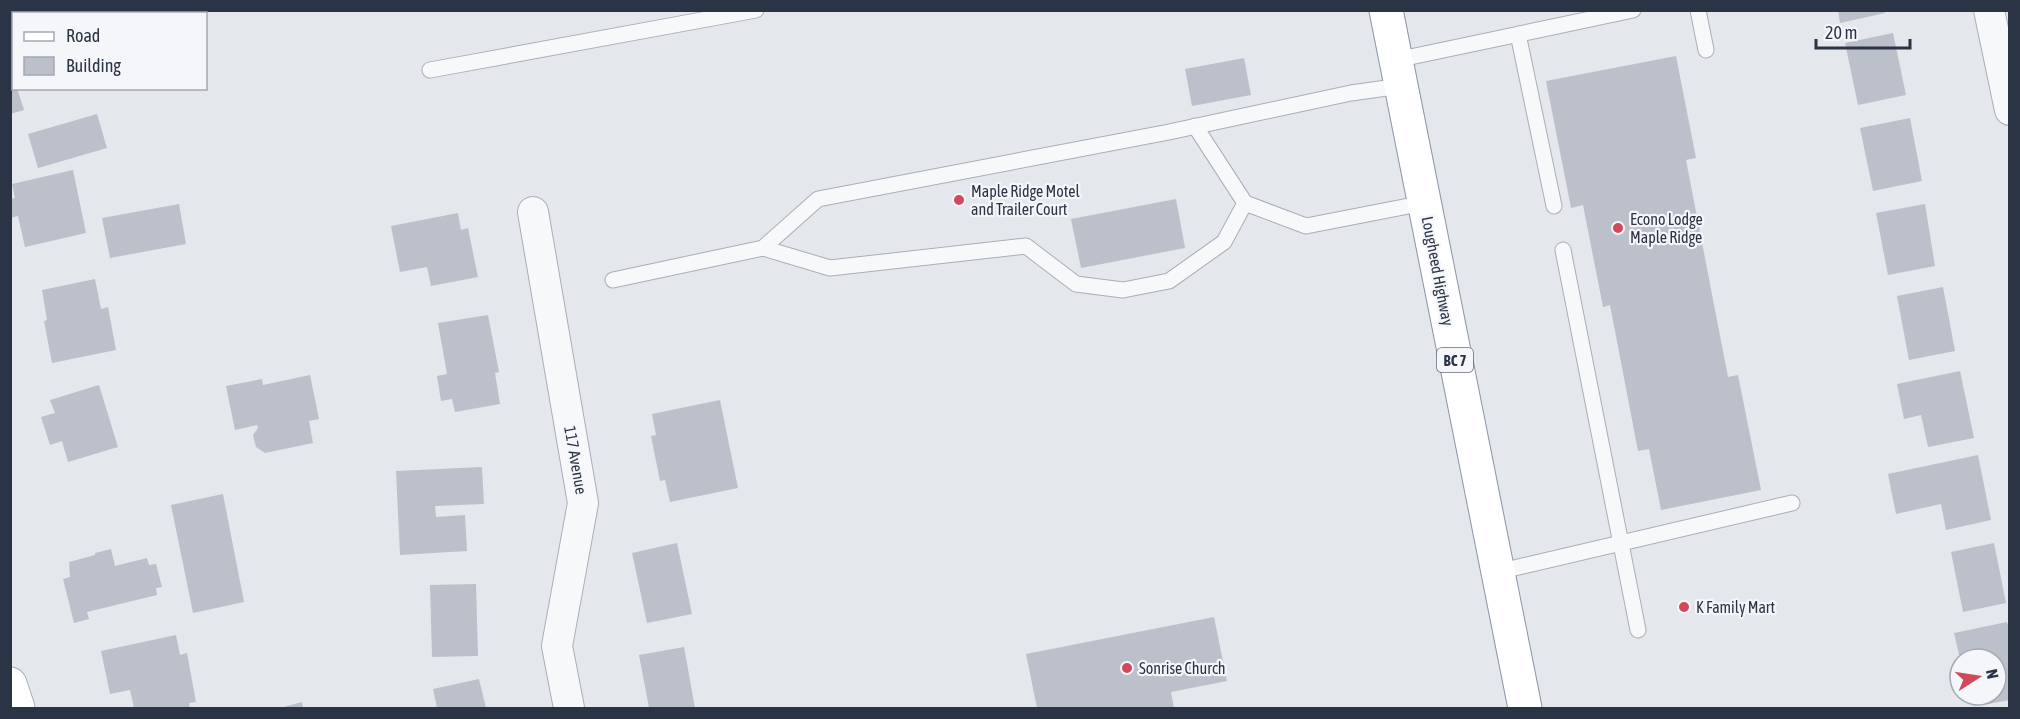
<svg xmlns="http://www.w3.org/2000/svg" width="2020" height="719" viewBox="0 0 2020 719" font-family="'Asap Condensed',sans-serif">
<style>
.building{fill:#bbc0ca}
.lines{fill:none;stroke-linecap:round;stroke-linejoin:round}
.lane-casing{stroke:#a9aeb7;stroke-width:17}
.street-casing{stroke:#a9aeb7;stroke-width:32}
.secondary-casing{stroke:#a9aeb7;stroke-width:35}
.highway-casing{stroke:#8b94a3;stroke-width:35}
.lane{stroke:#f7f8fa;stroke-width:15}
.street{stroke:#f7f8fa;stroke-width:30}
.secondary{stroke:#fff;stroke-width:33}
.highway{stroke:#fff;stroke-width:33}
.poi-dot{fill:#d1495b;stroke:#f4f6f9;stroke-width:2}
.labels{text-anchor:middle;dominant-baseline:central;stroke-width:4.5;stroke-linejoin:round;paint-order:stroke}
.shield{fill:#f4f6f9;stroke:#676e7b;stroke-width:1.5}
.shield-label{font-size:15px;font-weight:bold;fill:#2b3445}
.poi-label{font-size:16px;fill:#2b3445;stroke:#f4f6f9;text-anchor:start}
.street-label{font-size:16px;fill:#2b3445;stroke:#f4f6f9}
</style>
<rect width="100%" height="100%" fill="#e4e7ec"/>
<path class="building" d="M1838,10H1885V13L1840,23Z
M1893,33L1906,95L1858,105L1845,43Z
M1676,56L1696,158L1686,160L1728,377L1738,375L1761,490L1661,510L1649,449L1638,451L1610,305L1603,307L1583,205L1571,208L1546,81Z
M1244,58L1251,95L1192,106L1185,69Z
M10,70L14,78V88H17L24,110L10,114Z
M97,114L107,148L38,168L28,134Z
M1910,118L1922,181L1873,191L1860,128Z
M73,170L86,233L25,247L18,216L10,218V199L15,198L12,184Z
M1176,199L1185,248L1081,268L1071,219Z
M179,204L186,244L110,258L102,218Z
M1925,204L1935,266L1888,275L1876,213Z
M458,213L461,230L468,228L478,277L431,286L427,267L400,272L391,226Z
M95,279L101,309L108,307L116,350L52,363L44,321L47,320L42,290Z
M1943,287L1955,351L1909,360L1897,296Z
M488,315L499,372L495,373L500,404L455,412L452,399L441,401L437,376L447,374L438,323Z
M1960,371L1974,438L1928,447L1921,415L1904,419L1897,384Z
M310,375L319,419L309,421L313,443L265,453L256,447L253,435L258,428L257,425L235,430L226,386L262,379L263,385Z
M99,385L118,447L68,462L62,441L50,445L41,417L55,413L50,400Z
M720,400L738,488L670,502L665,480L660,481L651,436L656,435L652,414Z
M1978,455L1991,520L1946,530L1941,504L1896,514L1888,474Z
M482,467L484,504L435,506L436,517L465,515L467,551L400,555L396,471Z
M223,494L244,602L193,613L171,505Z
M677,543L692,614L647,623L632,553Z
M1994,543L2006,603L1963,612L1951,552Z
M111,549L115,566L147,558L149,565L156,564L162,587L156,588L157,595L87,612L89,619L74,623L63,579L70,577L69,562L95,555V553Z
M476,584L478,656L432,657L430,585Z
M1214,617L1227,681L1171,692L1174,708H1037L1026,654Z
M2007,622L2010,633V700L1988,704L1986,695H1996V659H1960L1954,633Z
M176,635L180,655L187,653L196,702L189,703L190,708H134L130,690L110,694L101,651Z
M684,647L695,708H649L639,655Z
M479,679L486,708H437L433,689Z
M302,702L303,708H280Z"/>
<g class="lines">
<g class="lane-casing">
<path id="lane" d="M1698,10L1706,50
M1518,34L1554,206
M1396,60L1633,10
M430,70L756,10
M1195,126L1245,203L1306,226L1424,203
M763,248L830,268L1026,246L1076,284L1123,290L1169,281L1224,242L1245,203
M1563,250L1638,630
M613,280L763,248L818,199L1169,132L1351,93L1401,86
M1497,572L1792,503"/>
</g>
<g class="street-casing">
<path id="street" d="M1989,10L2010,110
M533,212L583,503L557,646L569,708"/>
</g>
<g class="secondary-casing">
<path id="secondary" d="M10,684L18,708"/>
</g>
<g class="highway-casing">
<path id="highway" d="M1386,10L1525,708"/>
</g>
<use href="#lane" class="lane"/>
<use href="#street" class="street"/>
<use href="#secondary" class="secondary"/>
<use href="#highway" class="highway"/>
</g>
<g class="poi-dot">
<circle cx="959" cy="200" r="6"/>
<circle cx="1618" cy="228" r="6"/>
<circle cx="1684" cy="607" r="6"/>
<circle cx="1127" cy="668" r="6"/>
</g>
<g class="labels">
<rect class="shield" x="1437" y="348" width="36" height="24" rx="4.5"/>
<g class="shield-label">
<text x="1455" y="360">BC 7</text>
</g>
<g class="poi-label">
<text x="971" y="191">Maple Ridge Motel<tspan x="971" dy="18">and Trailer Court</tspan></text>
<text x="1630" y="219">Econo Lodge<tspan x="1630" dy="18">Maple Ridge</tspan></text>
<text x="1696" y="607">K Family Mart</text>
<text x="1139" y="668">Sonrise Church</text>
</g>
<g class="street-label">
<text transform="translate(1438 271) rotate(79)">Lougheed Highway</text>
<text transform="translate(576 460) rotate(80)">117 Avenue</text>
</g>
</g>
<rect width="2020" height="719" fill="none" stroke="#2b3445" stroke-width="24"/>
<rect x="12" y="12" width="195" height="78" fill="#f4f6f9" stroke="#a4a8b1" stroke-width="1.5"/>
<rect x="24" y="32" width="30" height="9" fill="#ffffff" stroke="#a4a8b1" stroke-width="1.5"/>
<text x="66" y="42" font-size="18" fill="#2b3445">Road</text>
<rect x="24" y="57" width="30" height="18" fill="#bbc0ca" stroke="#a4a8b1" stroke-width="1.5"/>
<text x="66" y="72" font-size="18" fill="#2b3445">Building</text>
<g transform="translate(1978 677) rotate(78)"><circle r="28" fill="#f4f6f9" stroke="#a4a8b1" stroke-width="1.5"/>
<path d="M0-4.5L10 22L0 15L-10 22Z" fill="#d1495b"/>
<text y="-9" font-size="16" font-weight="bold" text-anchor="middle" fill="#2b3445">N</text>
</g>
<path d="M1816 39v9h94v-9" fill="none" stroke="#2b3445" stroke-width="3"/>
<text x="1825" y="39" font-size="18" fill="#2b3445" stroke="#f4f6f9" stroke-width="4.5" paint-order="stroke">20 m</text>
</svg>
